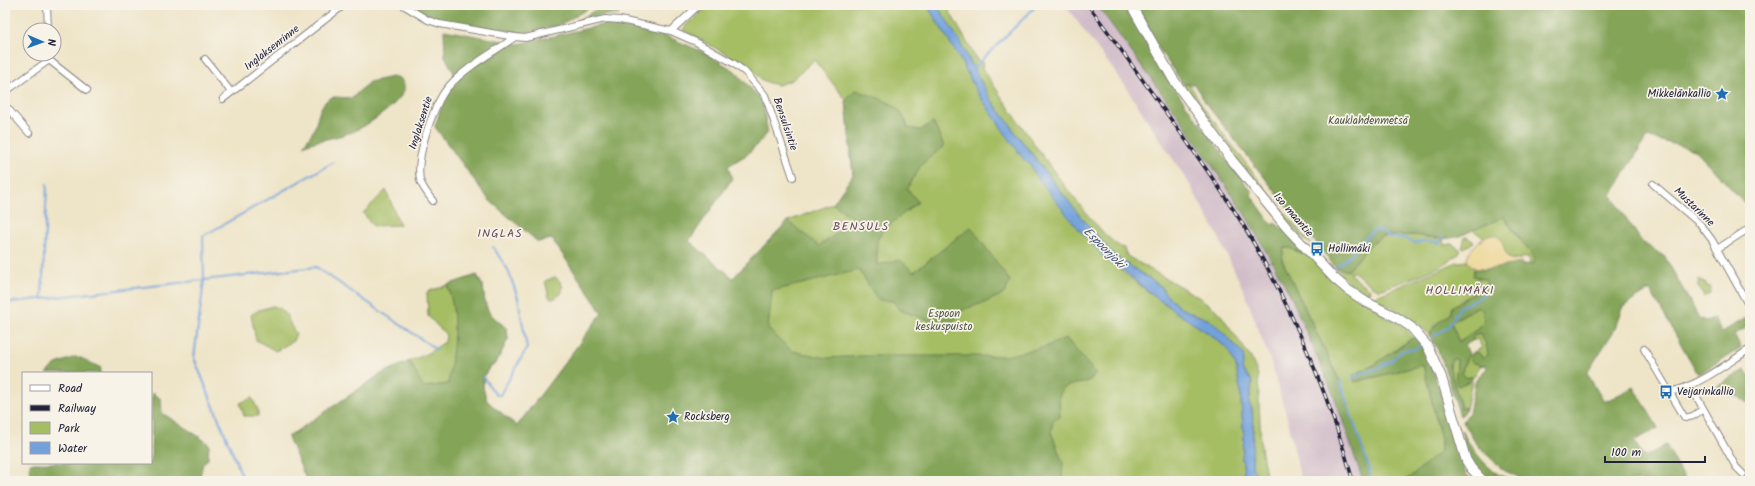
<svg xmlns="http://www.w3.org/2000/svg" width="1755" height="486" viewBox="0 0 1755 486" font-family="Kalam,sans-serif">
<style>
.industrial{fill:#d1bdc9}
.green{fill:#a5bd63;stroke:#64704f}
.forest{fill:#84a459;stroke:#53634a;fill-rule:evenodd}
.sand{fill:#eeda9e;stroke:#887e6c}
.water{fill:#72a1dc;stroke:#4a628c}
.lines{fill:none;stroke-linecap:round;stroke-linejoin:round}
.stream{stroke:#72a1dc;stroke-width:2}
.street-casing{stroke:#888381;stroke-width:8}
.secondary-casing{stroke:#888381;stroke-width:11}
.street{stroke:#fff;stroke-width:6}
.secondary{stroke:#fff;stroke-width:9}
.rail-casing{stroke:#22223b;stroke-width:3.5}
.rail{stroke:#f7f3e8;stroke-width:2;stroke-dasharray:6;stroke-linecap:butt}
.labels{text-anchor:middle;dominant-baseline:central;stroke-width:3.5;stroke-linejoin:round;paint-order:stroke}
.street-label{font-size:11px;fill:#22223b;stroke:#f7f3e8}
.poi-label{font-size:11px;fill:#22223b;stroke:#f7f3e8;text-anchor:start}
.park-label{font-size:11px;fill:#505849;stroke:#f7f3e8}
.neighbourhood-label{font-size:12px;letter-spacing:1px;fill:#684d5c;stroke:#f7f3e8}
.water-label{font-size:12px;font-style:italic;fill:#42557b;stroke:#f7f3e8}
</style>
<rect width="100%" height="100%" fill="#f7f3e8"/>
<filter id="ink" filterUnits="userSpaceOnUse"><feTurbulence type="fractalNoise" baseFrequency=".025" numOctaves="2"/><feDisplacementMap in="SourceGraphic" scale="8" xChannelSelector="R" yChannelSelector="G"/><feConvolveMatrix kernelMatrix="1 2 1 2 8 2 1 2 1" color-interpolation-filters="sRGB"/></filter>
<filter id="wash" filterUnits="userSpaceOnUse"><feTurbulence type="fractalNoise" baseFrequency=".012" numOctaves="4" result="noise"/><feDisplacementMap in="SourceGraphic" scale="16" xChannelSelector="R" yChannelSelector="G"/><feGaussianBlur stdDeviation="0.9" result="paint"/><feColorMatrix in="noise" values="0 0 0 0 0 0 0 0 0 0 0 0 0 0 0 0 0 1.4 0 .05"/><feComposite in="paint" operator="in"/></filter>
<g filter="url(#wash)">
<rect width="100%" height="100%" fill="#eee4c7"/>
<path class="industrial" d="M1065,5H1097L1185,125L1246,216L1290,294L1336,401L1363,481H1301L1288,421L1271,363L1244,291L1217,234L1190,185L1121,80Z"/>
<path class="green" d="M709,5H927L960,59L977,92L1025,161L1030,164L1036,176L1106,259L1159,300L1211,335L1228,349L1236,366L1240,389L1244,439L1242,458L1245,481H307L288,437L381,374L426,354L445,342L446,335L428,316L427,292L477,275L483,287L485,303L489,313L507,329L508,339L496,363L489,368L483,377V388L487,401L517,426L603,313L733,278L788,221L833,204L853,175L846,100L814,60L792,80L778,85L769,83L762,80L743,61L733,58L683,30L686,25Z
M936,5H946L977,60L983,63L982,68C1001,96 1099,244 1124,248L1127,256L1200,298L1219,312L1251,358L1258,375L1261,448L1267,481H1258L1257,474L1252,468L1253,424L1252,409L1249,403L1252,383L1251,380L1242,370L1243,354L1218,327L1209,320L1180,308L1164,292L1162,287L1115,256L1080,216L1015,132C1008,120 998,110 990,98C972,67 958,34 936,5Z
M1183,84L1190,85L1204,108L1270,195L1311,244C1298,236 1289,223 1279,212C1243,172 1212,128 1183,84Z
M386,190L400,225L373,226L363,213Z
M1503,217L1535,259L1533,266L1530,264L1529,257C1511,260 1504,261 1501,240L1488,235L1484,238L1473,230Z
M1414,235L1443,239L1444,245L1452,244L1460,249V253C1440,271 1405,280 1380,290L1373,287L1354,272H1350L1351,275L1370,290L1369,293L1367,294L1346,280L1335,267L1348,271L1368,247L1382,236Z
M1465,237H1467L1474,242L1464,248H1462Z
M1284,248H1289L1309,256L1387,317L1404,327L1414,337L1374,365L1353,375L1355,382L1423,365L1441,440V452L1409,478L1401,481H1370V470L1340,382L1282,260Z
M1467,261L1475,269L1473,271L1477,278L1486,280L1487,285L1452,307L1450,314L1436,324L1429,335C1415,318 1394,309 1375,299L1376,296L1379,295L1457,262Z
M555,277C565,284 566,295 552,299L549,297L545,281Z
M1699,279L1706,283L1707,286L1711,287L1710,293L1704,297L1697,285L1699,284Z
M273,306C290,310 286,322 296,333L293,341L276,351L256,340L251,315L259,310Z
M1479,306L1482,310L1484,320L1479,328L1458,342L1451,322Z
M1480,333L1486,344L1489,355L1483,359L1480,354L1473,363L1479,364L1480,366L1473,378L1471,376L1466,378L1462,373C1464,358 1468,354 1482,348L1478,339L1472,341V336Z
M1455,358L1457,359C1458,369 1454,378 1458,386L1472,380L1466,409V407L1462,410L1450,370L1449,365L1452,359Z
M252,398L258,410V416H244L240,403Z"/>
<path class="forest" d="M408,5H594L558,26L522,33L440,20L428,16Z
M604,5H613L619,15H605L575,22Z
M1097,5H1127C1157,73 1207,132 1252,192L1251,195L1272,225L1275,223L1290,235L1309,256L1289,248H1284L1282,260L1340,382L1370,470V481H1363L1336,401L1290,294L1246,216L1185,125Z
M1136,5H1750V21L1748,22L1750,26V209L1695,150L1647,137L1611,195L1642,242L1665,257L1699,318L1707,322L1714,318L1722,332L1746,318L1749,324L1746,328L1734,334L1741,348L1698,374L1650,290L1624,306L1615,329L1587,373L1604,402L1634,387L1658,428L1634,441L1644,457L1666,445L1683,476L1684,481H1527L1503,470L1476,444L1463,421L1469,413L1476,379L1487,368L1486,365L1480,366L1479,364L1473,363L1470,358L1471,355L1476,352L1480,354L1483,359L1488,355L1486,344L1480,333L1474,335L1472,341L1465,345L1469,354L1463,367L1462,373L1466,378L1472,377V380L1458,386C1453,380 1458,368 1457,359H1452L1449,365L1461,409L1463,407L1466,409L1463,414L1460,416L1442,360L1437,348L1429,335L1436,324L1450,314L1452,307L1486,285V280L1473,276L1475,269L1485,270L1521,263V265L1530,264L1533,265L1535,259L1504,217L1457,237L1443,239L1414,235L1382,236L1368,247L1348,271L1335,267L1207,105L1194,84H1183L1157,46ZM1478,306L1482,310L1484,320L1479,328L1459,342L1451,322Z
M606,24L659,33L705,53L735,71L762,101L768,133L748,154L728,166L732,179L689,241L733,278L788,221L819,246L856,220L833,204L853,175L846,100L856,90C879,99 901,101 908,128L921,130L933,122L944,146L921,165L907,189L918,202L883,230L877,241V265L900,260L914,272L971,227L1010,281L1005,293L984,303L964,309L948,327L899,310L893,301L878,300L859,270L772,291L768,329L792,351L827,358L864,356H1004L1045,347L1066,338L1096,374C1086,387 1077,381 1063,388L1059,396L1060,417L1053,421L1051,432L1063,463L1062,481H307L288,437L381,374L410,361L423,387L448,384C453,352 459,315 447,285L477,275L483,287L485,303L489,313L507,329L508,339L496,363L489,368L483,377V388L487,401L517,426L602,313L552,239L538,242L489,200L435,127C440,109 445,95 458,81L445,56L444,30L519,44Z
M392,77L400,78C403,82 405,85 404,90C401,103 362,130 349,133C334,138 319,140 304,145L314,130L320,110L324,103L328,99L334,97L352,98L369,82Z
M1414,337L1422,345L1430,360L1466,474L1474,481H1401L1409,478L1441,451V439L1423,365L1355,382L1353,375L1374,365Z
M75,357L81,358L101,368L100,373H46L56,364Z
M1744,370L1750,377V405L1739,397L1718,392L1715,388Z
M152,393L161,399L162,413L198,436L209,444L208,459L203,463L199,481H31L30,463H151Z
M1461,430C1470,445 1482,464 1498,474C1503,477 1510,479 1516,481C1508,481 1500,482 1493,481C1472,478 1465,446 1461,430Z"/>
<path class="sand" d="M1488,235H1496C1497,236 1499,238 1501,239C1506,248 1503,264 1520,259L1521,263C1509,265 1491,270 1480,269C1475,269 1473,267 1469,263C1461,255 1481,240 1488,235Z"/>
<path class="water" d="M927,5H936C958,34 972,67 990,98C998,110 1008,120 1015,132L1080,216L1115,256L1162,287L1164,292L1180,308L1209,320L1218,327L1243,354L1244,357L1242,370L1251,380L1252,383L1249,403L1252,409L1253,424L1252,468L1257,474L1258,481H1245L1242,458L1244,439L1240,389L1236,366L1228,349L1211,335L1174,311L1167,304L1159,300L1124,271L1116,267L1106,259L1075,225L1036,176L1030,164L1025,161L1005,133L977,92L960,59Z"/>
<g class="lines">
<path class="stream" d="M973,69L1037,5
M1337,266C1345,262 1350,255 1355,249C1360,242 1368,237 1373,230C1381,229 1385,233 1390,238H1404L1415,243L1427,241L1440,243L1442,237
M42,299L47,184
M5,303L316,267L437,350
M1432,337L1448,327L1460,307L1484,295
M483,377L496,395H500L527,348L518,298L508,270L493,247
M1352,378L1376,369L1391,361L1402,351L1408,349L1414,350L1422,345
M1342,381L1340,382L1370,470V481
M244,481L194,358L204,281L203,236L334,162"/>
</g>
</g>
<g filter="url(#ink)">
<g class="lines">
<g class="street-casing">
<path id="street" d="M47,5L48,30
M403,5L428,20L440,24L515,37L525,38L605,19L620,20L671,31L696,42L733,63L745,72L765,95L793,177
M671,31L699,5
M205,59L231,92
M49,60L87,90
M5,92L49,60L48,54
M223,99L344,5
M5,105L29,133
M1653,184L1700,224L1712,240L1750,308
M433,201C429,196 424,189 421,183C413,163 434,101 449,86C467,66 493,53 515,37
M1717,249L1750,228
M1644,349L1685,418L1693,416L1703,409
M1690,385L1736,467L1743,474
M1669,392C1697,387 1726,364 1750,349"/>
</g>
<g class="secondary-casing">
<path id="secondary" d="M1131,5L1173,79L1231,159L1287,228L1334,278L1348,290L1366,302L1396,317L1411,327L1428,347L1441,376L1466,460L1471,468L1483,481"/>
</g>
<use href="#street" class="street"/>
<use href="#secondary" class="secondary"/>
<g class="rail-casing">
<path id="rail" d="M1088,5C1110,34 1131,64 1152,93C1184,138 1217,182 1245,228C1292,308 1328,392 1353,481"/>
</g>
<use href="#rail" class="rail"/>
</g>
</g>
<defs>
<g id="sight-bare" transform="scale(1.08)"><path d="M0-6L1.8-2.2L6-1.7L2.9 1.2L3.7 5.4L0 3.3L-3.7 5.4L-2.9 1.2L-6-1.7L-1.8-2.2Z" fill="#1f6fb2" stroke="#f7f3e8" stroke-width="2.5" paint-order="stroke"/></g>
<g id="bus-bare" transform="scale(1.08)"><path d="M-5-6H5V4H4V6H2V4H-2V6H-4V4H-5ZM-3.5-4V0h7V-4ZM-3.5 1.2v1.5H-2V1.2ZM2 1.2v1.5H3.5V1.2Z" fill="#1f6fb2" stroke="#f7f3e8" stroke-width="2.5" paint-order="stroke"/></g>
</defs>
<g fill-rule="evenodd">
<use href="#sight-bare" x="1722" y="94"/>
<use href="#bus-bare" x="1317" y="249"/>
<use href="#bus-bare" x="1666" y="392"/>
<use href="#sight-bare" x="673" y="417"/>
</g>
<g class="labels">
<g class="street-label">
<text transform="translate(272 48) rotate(-38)">Inglaksenrinne</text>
<text transform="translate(421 123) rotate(-72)">Inglaksentie</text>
<text transform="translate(785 124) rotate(71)">Bensulsintie</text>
<text transform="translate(1694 207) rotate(44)">Mustarinne</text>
<text transform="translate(1293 215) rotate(49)">Iso maantie</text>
</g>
<g class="poi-label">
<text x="1711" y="94" text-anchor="end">Mikkelänkallio</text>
<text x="1328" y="249">Hollimäki</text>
<text x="1677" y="392">Veijarinkallio</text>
<text x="684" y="417">Rocksberg</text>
</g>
<g class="park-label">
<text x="1368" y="121">Kauklahdenmetsä</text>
<text x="944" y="314">Espoon<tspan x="944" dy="13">keskuspuisto</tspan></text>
</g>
<g class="neighbourhood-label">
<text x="861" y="226">BENSULS</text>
<text x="500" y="233">INGLAS</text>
<text x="1460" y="290">HOLLIMÄKI</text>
</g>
<g class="water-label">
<text transform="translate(1104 248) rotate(45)">Espoonjoki</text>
</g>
</g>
<rect width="1755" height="486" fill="none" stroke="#f7f3e8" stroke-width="20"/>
<rect x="22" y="372" width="130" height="92" fill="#f7f3e8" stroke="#a29fa3"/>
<rect x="30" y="385" width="20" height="6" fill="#ffffff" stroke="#a29fa3"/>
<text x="58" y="392" font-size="12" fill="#22223b">Road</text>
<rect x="30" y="405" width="20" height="6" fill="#22223b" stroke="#a29fa3"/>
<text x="58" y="412" font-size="12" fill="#22223b">Railway</text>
<rect x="30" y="422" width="20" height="12" fill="#a5bd63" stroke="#a29fa3"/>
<text x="58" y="432" font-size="12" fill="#22223b">Park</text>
<rect x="30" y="442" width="20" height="12" fill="#72a1dc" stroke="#a29fa3"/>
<text x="58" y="452" font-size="12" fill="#22223b">Water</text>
<g transform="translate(42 42) rotate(92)"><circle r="19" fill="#f7f3e8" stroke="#a29fa3"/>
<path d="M0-3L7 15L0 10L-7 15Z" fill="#1f6fb2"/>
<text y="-6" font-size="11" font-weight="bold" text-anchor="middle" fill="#22223b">N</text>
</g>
<path d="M1605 456v6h100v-6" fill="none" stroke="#22223b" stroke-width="2"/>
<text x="1611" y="456" font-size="12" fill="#22223b" stroke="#f7f3e8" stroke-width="3" paint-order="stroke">100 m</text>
</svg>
